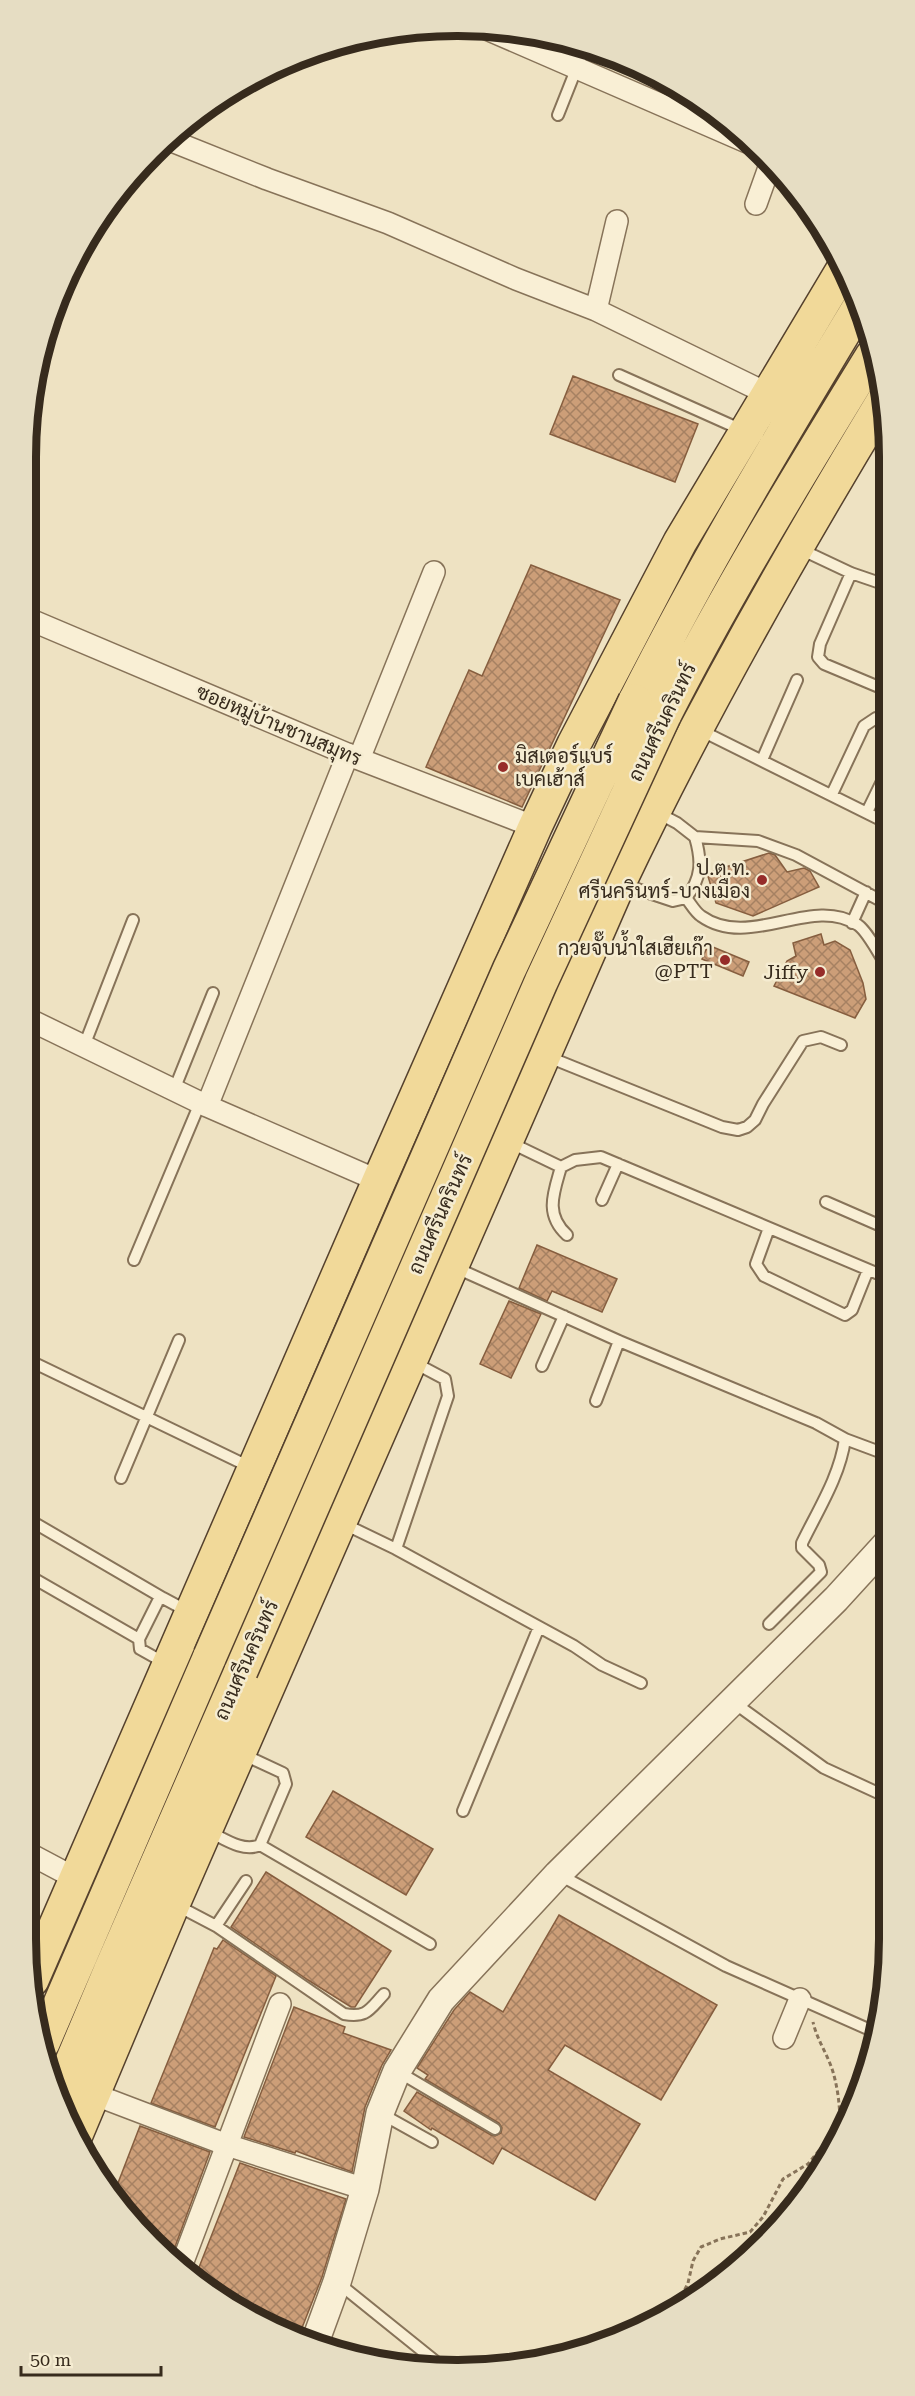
<svg xmlns="http://www.w3.org/2000/svg" width="915" height="2396" viewBox="0 0 915 2396" font-family="'Roboto Serif',Sarabun,serif">
<style>
.building{fill:url(#building-cross-hatch);stroke:#865e3f;stroke-width:1.5}
.lines{fill:none;stroke-linecap:round;stroke-linejoin:round}
.service-casing{stroke:#877359;stroke-width:14}
.minor-casing{stroke:#877359;stroke-width:24}
.tertiary-casing{stroke:#877359;stroke-width:30}
.primary-casing{stroke:#55412d;stroke-width:36}
.path{stroke:#877359;stroke-width:3;stroke-dasharray:4.5 3;stroke-linecap:butt}
.service{stroke:#f9efd5;stroke-width:10}
.minor{stroke:#f9efd5;stroke-width:21}
.tertiary{stroke:#f9efd5;stroke-width:27}
.primary{stroke:#f1d999;stroke-width:33}
.primary-bridge-casing{stroke:#55412d;stroke-width:36;stroke-linecap:butt}
.primary-bridge{stroke:#f1d999;stroke-width:33}
.poi-dot{fill:#962c29;stroke:#f5ecd1;stroke-width:2}
.labels{text-anchor:middle;dominant-baseline:central;stroke-width:5;stroke-linejoin:round;paint-order:stroke}
.street-label{font-size:20px;fill:#372b1d;stroke:#f5ecd1}
.poi-label{font-size:20px;fill:#372b1d;stroke:#f5ecd1;text-anchor:end}
.rim{fill:none;stroke:#372b1d;stroke-width:8}
</style>
<defs>
<pattern id="building-cross-hatch" width="8" height="8" patternUnits="userSpaceOnUse" patternTransform="scale(1.5)"><rect width="8" height="8" fill="#cc9e78"/><path d="M0 0l8 8M0 8l8-8" fill="none" stroke="#a68162"/></pattern>
</defs>
<rect width="100%" height="100%" fill="#eee2c2"/>
<path class="building" d="M573,376L698,424L675,482L550,434Z
M531,565L620,600L522,807L426,767L469,670L482,676Z
M769,853L775,855L787,872L804,868L810,871L819,887L753,916L716,903L707,873Z
M821,934L824,945L835,941L850,950L863,983L866,999L855,1018L774,986L787,961L796,956L793,943Z
M708,945L749,962L743,976L702,959Z
M537,1245L617,1279L602,1312L552,1291L547,1301L519,1288Z
M509,1301L541,1314L511,1378L480,1364Z
M333,1791L433,1849L406,1895L306,1837Z
M266,1872L391,1951L355,2007H351L308,1980L231,1927Z
M559,1915L717,2005L661,2100L565,2045L548,2070L640,2124L595,2200L502,2148L493,2164L432,2128L431,2130L404,2111L417,2092L491,2135L495,2136L501,2133L502,2128L499,2123L425,2079L428,2075L417,2068L454,2010L470,1992L503,2012Z
M223,1940L276,1976L215,2127L151,2103L214,1948L217,1949Z
M294,2007L345,2027L343,2033L391,2050L382,2065L365,2107L352,2172L296,2151L295,2153L244,2137Z
M140,2126L210,2152L172,2255L132,2223L113,2196Z
M240,2163L346,2199L322,2277L298,2338L242,2313L196,2275Z"/>
<g class="lines">
<g class="service-casing">
<path id="service" d="M558,115L585,47
M619,375L742,430
M798,548L851,573L886,585
M851,573L820,644L818,657L824,664L886,690
M698,729L887,823
M762,760L797,680
M832,794L864,726L876,718L887,720
M867,812L887,771
M695,837L758,841L796,855L887,904
M622,884L673,901L686,898C702,878 702,861 695,837L677,823L656,812
M686,898C691,904 695,912 701,916C750,951 811,894 858,925C868,932 880,956 887,967
M852,923L866,892
M84,1046L133,920
M546,1056L722,1127L738,1130L747,1127L755,1120L763,1104L803,1041L821,1037L841,1045
M174,1090L213,993
M509,1142L561,1167L575,1160L601,1157L888,1278
M561,1167C554,1192 544,1214 567,1235
M602,1200L618,1164
M826,1202L888,1229
M769,1228L756,1264L764,1276L845,1315L852,1310L868,1270
M134,1260L200,1103
M454,1267L619,1341L816,1423L845,1439C840,1476 818,1510 802,1543V1548L819,1565L821,1572L769,1624
M26,1359L252,1468
M542,1366L564,1316
M596,1401L619,1341
M845,1439L888,1455
M121,1478L179,1340
M26,1518L163,1598
M342,1523L396,1549L448,1396L445,1379L413,1362
M396,1549L574,1646L602,1665L641,1683
M26,1574L139,1639
M165,1663L140,1649L139,1639L158,1601L163,1598L189,1612
M733,1702L824,1768L889,1798
M463,1811L539,1627
M208,1831C223,1838 243,1853 260,1845L286,1784L283,1773L242,1754
M260,1845L430,1944
M558,1874L726,1966L877,2033
M176,1905L216,1926L246,1881
M216,1926L344,2014C367,2018 369,2010 384,1994
M397,2071L495,2129
M380,2113L432,2142
M337,2282L440,2365"/>
</g>
<g class="minor-casing">
<path id="minor" d="M482,27L747,142
M167,139L267,179L388,223L516,279L596,310L768,394
M756,204L771,162
M596,310L617,221
M26,618L359,759L535,827
M359,759L434,572
M26,1018L207,1106L379,1181
M207,1106L348,754
M26,1852L75,1878
M784,2038L800,1999
M93,2094L227,2145L365,2189
M182,2264L280,2004"/>
</g>
<g class="tertiary-casing">
<path id="tertiary" d="M314,2345L337,2282L365,2189L380,2113L397,2071L441,2000L558,1874L836,1599L889,1541"/>
</g>
<g class="primary-casing">
<path id="primary" d="M635,701C703,566 780,438 858,309
M664,716C727,592 799,475 872,356
M32,1980L379,1181L535,827L574,744L680,542L845,266
M43,2043L210,1656
M57,2097L111,1969L241,1671
M75,2137L173,1904L619,883C698,716 789,556 885,398"/>
</g>
<path class="path" d="M675,2310L688,2283L693,2261L701,2247L720,2239L750,2232L763,2217L783,2179L808,2164L840,2125C840,2107 838,2089 833,2072C828,2055 817,2040 813,2022"/>
<use href="#service" class="service"/>
<use href="#minor" class="minor"/>
<use href="#tertiary" class="tertiary"/>
<use href="#primary" class="primary"/>
<g class="primary-bridge-casing">
<path id="primary-bridge" d="M210,1656L509,970L635,701
M241,1671L541,982L664,716"/>
</g>
<use href="#primary-bridge" class="primary-bridge"/>
</g>
<g class="poi-dot">
<circle cx="503" cy="767" r="6"/>
<circle cx="762" cy="880" r="6"/>
<circle cx="725" cy="960" r="6"/>
<circle cx="820" cy="972" r="6"/>
</g>
<g class="labels">
<g class="street-label">
<text transform="translate(662 722) rotate(-64)">ถนนศรีนครินทร์</text>
<text transform="translate(279 725) rotate(23)">ซอยหมู่บ้านชานสมุทร</text>
<text transform="translate(440 1214) rotate(-66)">ถนนศรีนครินทร์</text>
<text transform="translate(246 1660) rotate(-66)">ถนนศรีนครินทร์</text>
</g>
<g class="poi-label">
<text x="515" y="756" text-anchor="start">มิสเตอร์แบร์<tspan x="515" dy="23">เบคเฮ้าส์</tspan></text>
<text x="750" y="868">ป.ต.ท.<tspan x="750" dy="23">ศรีนครินทร์-บางเมือง</tspan></text>
<text x="713" y="948">กวยจั๊บน้ำใสเฮียเก๊า<tspan x="713" dy="23">@PTT</tspan></text>
<text x="808" y="972">Jiffy</text>
</g>
</g>
<path d="M0 0H915V2396H0ZM457 36H458A421 421 0 0 1 879 457V1939A421 421 0 0 1 458 2360H457A421 421 0 0 1 36 1939V457A421 421 0 0 1 457 36Z" fill="#e6ddc3" fill-rule="evenodd"/>
<path class="rim" d="M457 36H458A421 421 0 0 1 879 457V1939A421 421 0 0 1 458 2360H457A421 421 0 0 1 36 1939V457A421 421 0 0 1 457 36Z"/>
<path d="M21 2366v9h140v-9" fill="none" stroke="#372b1d" stroke-width="3"/>
<text x="30" y="2366" font-size="18" fill="#372b1d" stroke="#f5ecd1" stroke-width="4.5" paint-order="stroke">50 m</text>
</svg>
